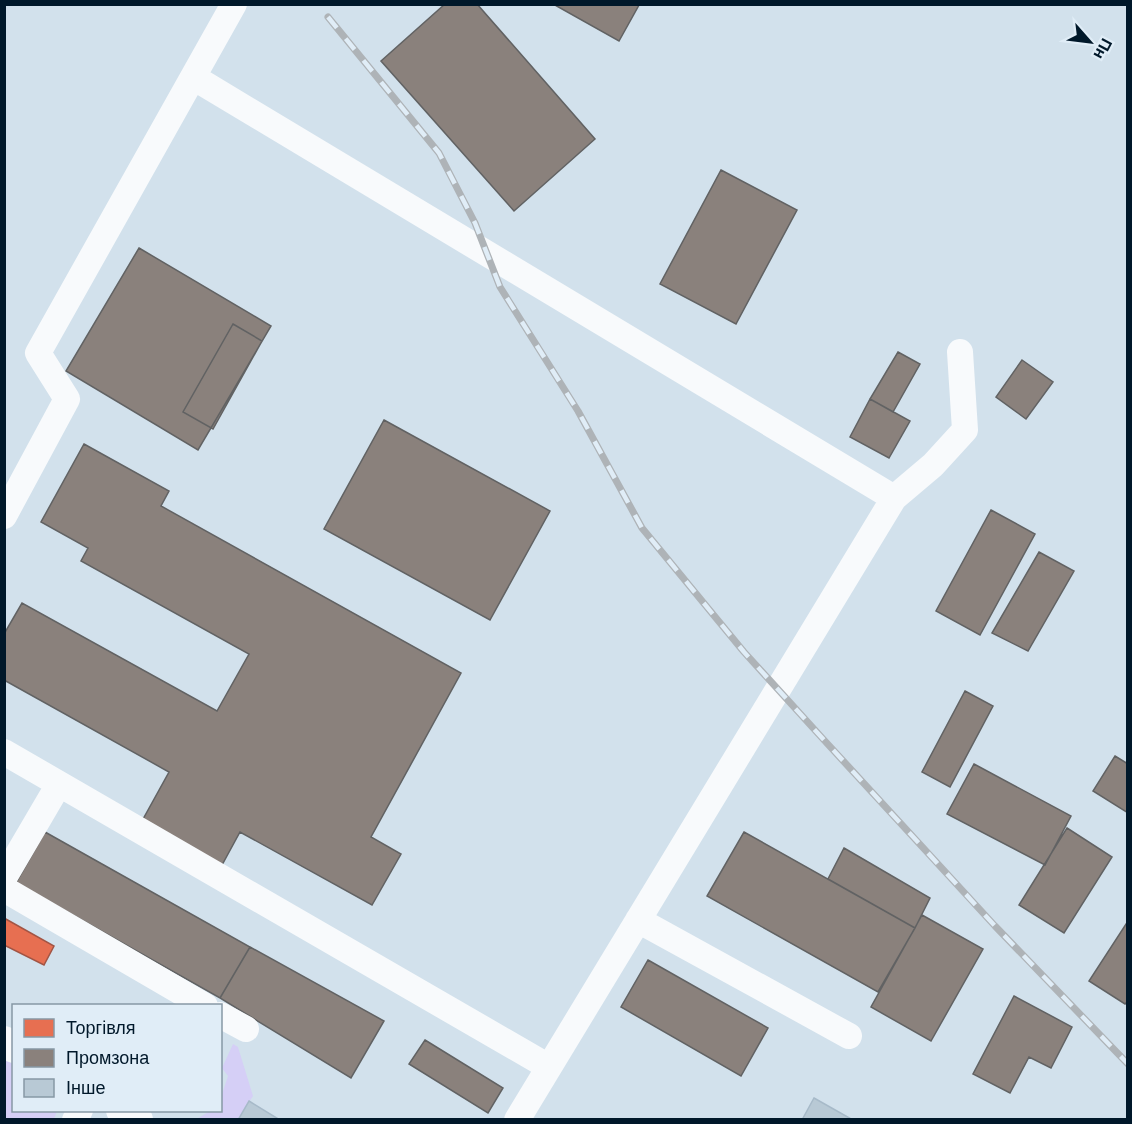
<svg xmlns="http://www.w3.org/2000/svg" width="1132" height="1124" viewBox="0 0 1132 1124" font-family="'Work Sans',sans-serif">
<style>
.green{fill:#d5cff6}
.shops{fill:#e76f51;stroke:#a25545;stroke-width:1.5}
.industry{fill:#8a817c;stroke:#616263;stroke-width:1.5}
.building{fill:#b8c9d5;stroke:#a7bac9;stroke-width:1.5}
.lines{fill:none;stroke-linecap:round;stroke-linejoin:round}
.minor{stroke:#f8fafc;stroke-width:26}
.major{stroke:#f8fafc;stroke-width:32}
.rail-casing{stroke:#aeb3b7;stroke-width:7}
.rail{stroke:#e0edf7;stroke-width:4.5;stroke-dasharray:14;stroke-linecap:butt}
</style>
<rect width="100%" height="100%" fill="#d2e1ec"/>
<path class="green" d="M233,1044L238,1047L253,1096L238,1119L195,1120L210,1111L220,1110L221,1097L228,1076L222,1068Z
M4,1059L13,1064L14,1110L57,1111L54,1119H5Z"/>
<path class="shops" d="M4,918L54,946L44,965L4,945Z"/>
<path class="industry" d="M445,4H477L595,139L514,211L381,61Z
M553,4H637L639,5L619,41Z
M721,170L797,210L736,324L660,284Z
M139,248L271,326L198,450L66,371Z
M233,324L262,341L213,429L183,412Z
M898,352L920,364L893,412L870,399Z
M1022,360L1053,382L1026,419L996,397Z
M870,399L910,421L889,458L850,437Z
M384,420L550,511L490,620L324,529Z
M84,444L169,491L161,506L461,673L371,837L401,854L372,905L240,832L222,865L142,821L169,772L4,680V634L22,603L217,711L249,654L81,561L88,548L41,522Z
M991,510L1035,534L980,635L936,611Z
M1039,552L1074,571L1028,651L992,633Z
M965,691L993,706L950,787L922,772Z
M1115,756L1128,764V813L1093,791Z
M974,764L1071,816L1045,865L947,814Z
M1067,828L1112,857L1064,933L1019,905Z
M45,832L250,947L220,998L16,883Z
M744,832L915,928L878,992L707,896Z
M844,848L930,898L915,928L828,879Z
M922,915L983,949L931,1041L871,1007Z
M1128,921V1001L1125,1004L1089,981Z
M250,947L384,1021L351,1078L220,998Z
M648,960L768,1028L741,1076L621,1007Z
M1014,996L1072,1027L1051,1068L1029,1057L1010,1093L973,1074Z
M425,1040L503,1088L488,1113L409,1064Z"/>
<path class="building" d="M814,1098L853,1120H802Z
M249,1101L280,1120H238Z"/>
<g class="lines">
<path class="minor" d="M193,77L894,498L517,1120
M894,498L933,465L965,430L960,352
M4,516L67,399L38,353L234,4
M4,752L549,1067
M4,878L59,784
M4,889L205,1006
M638,920L849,1036
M220,1015L246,1029
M75,1120L80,1110"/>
<path class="major" d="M4,1042L14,1047
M122,1110L137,1120"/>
<g class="rail-casing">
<path id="rail" d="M328,17L439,153L475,223L500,287L578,411L642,528L744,652L824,740L995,926L1128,1064"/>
</g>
<use href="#rail" class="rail"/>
</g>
<rect width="1132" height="1124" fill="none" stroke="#00182a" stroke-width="12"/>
<rect x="12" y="1004" width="210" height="108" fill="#e0edf7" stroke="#8698a5" stroke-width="1.5"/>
<rect x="24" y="1019" width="30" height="18" fill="#e76f51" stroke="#8698a5" stroke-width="1.5"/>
<text x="66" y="1034" font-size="18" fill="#00182a">Торгівля</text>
<rect x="24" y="1049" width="30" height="18" fill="#8a817c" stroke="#8698a5" stroke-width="1.5"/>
<text x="66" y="1064" font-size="18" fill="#00182a">Промзона</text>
<rect x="24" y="1079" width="30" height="18" fill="#b8c9d5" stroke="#8698a5" stroke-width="1.5"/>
<text x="66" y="1094" font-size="18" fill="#00182a">Інше</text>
<g transform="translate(1090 42) rotate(118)" stroke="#e0edf7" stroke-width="4.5" paint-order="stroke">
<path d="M0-4.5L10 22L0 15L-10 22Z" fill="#00182a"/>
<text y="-9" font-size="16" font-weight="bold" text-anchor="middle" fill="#00182a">Пн</text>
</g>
</svg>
